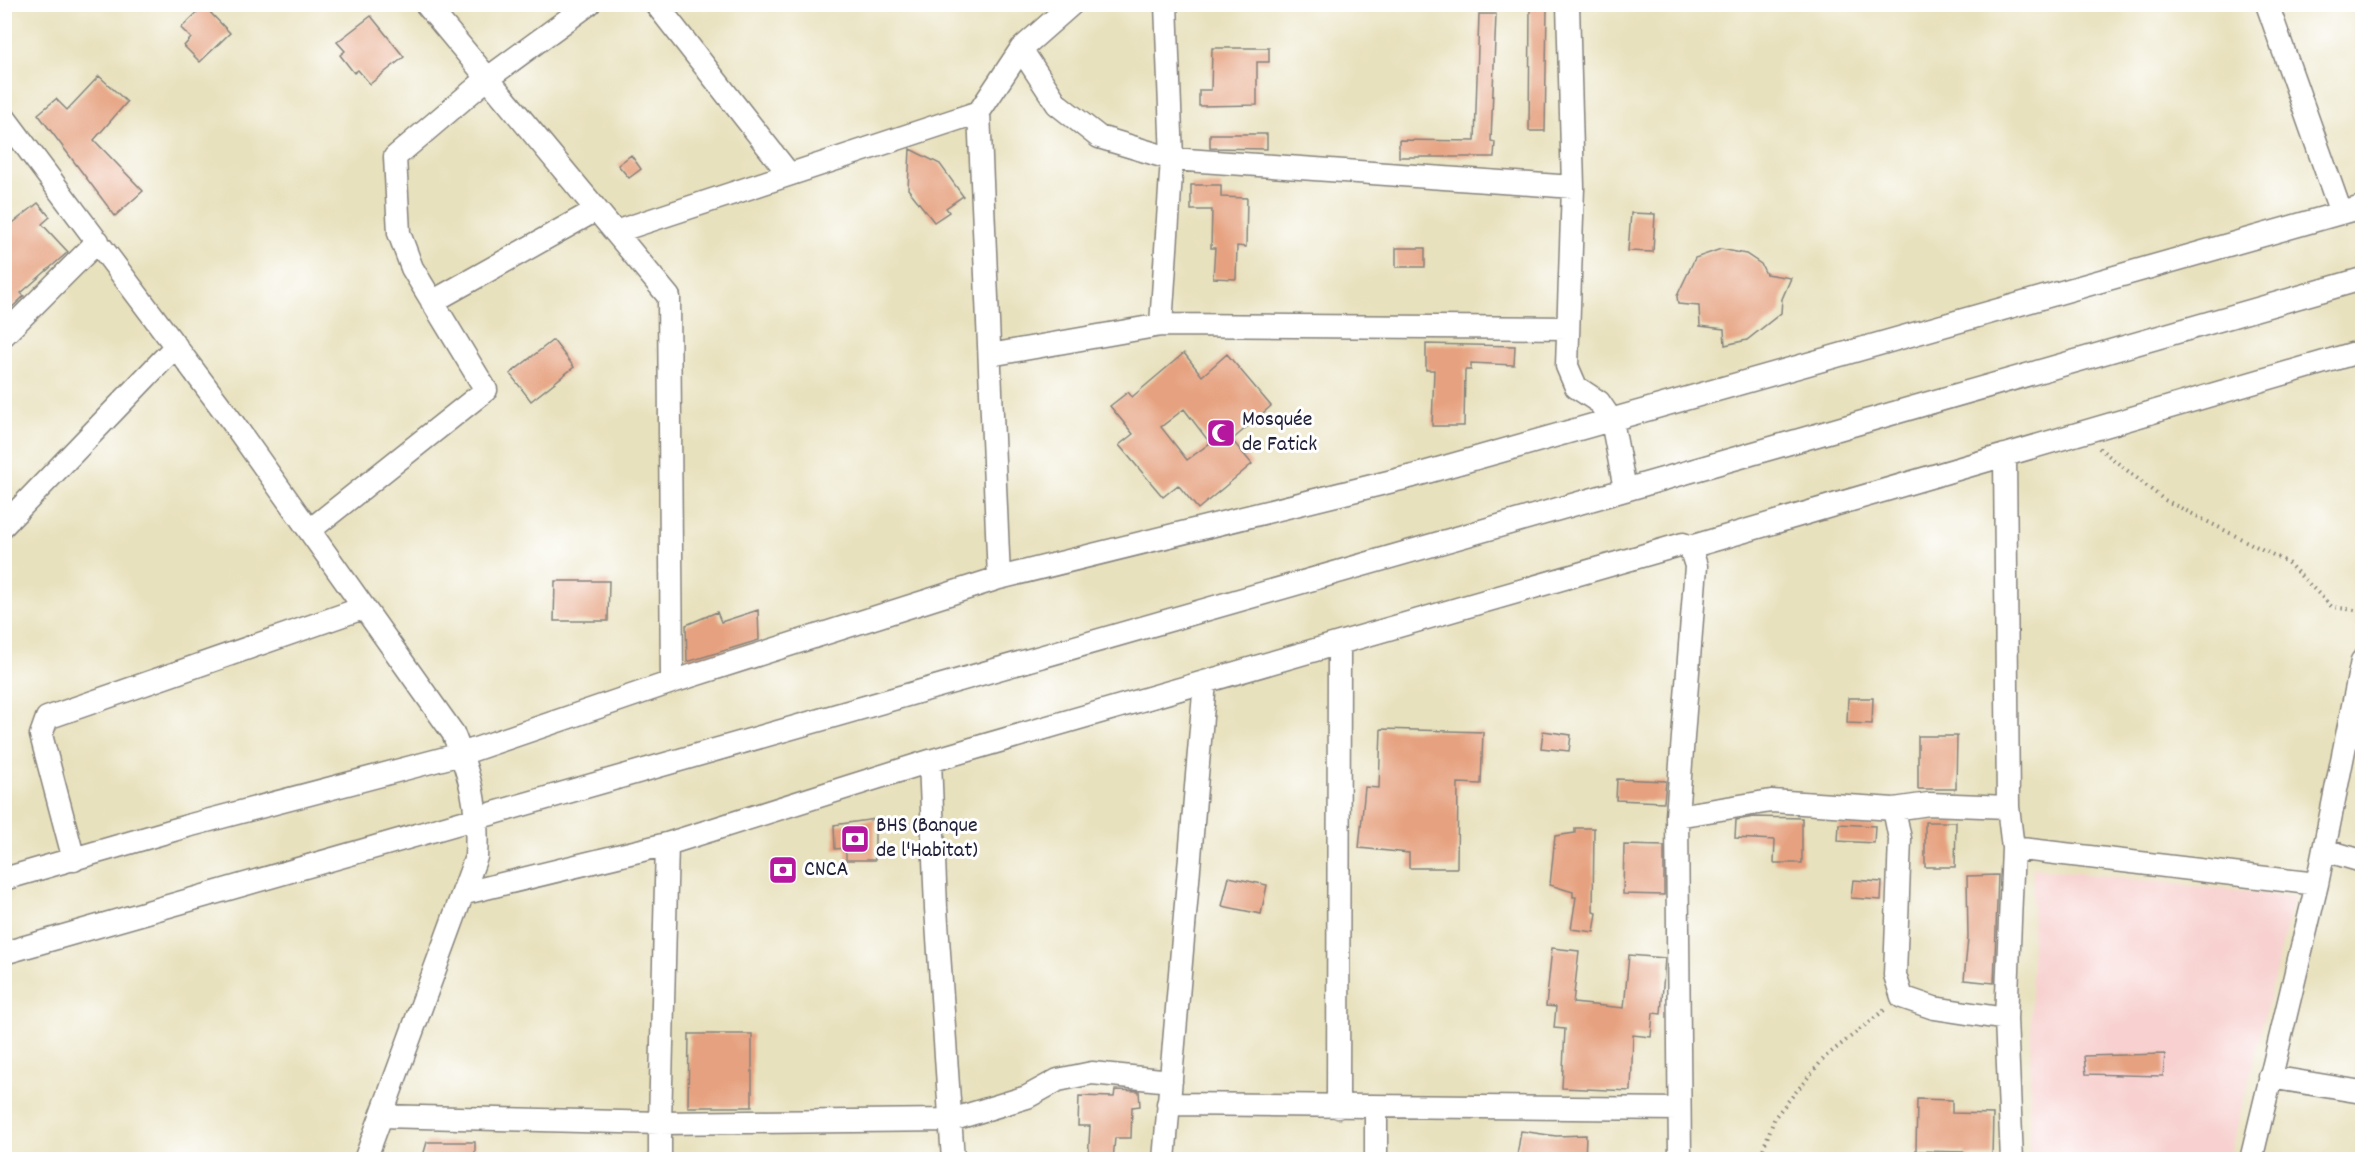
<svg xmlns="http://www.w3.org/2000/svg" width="2367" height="1164" viewBox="0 0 2367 1164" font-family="Dekko,sans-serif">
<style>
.built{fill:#f7d0cf}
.building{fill:#e6a280;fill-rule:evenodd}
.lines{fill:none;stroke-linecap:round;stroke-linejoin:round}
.minor-casing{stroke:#85827c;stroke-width:25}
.path{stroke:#85827c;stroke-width:4;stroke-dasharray:1.5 4.5;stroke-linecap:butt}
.minor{stroke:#fff;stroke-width:22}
.labels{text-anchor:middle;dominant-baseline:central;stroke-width:6;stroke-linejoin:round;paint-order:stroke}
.poi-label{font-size:22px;fill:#22223b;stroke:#fff;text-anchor:start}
</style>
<rect width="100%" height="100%" fill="#fff"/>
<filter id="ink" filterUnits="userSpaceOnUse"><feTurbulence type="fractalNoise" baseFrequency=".0167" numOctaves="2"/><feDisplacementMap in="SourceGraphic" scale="12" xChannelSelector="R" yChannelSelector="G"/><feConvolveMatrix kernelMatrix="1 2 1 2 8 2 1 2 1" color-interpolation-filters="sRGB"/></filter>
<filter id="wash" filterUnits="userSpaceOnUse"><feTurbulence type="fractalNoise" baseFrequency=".008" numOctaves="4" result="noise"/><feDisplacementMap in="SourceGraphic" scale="24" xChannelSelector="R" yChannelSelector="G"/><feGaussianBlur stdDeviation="1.35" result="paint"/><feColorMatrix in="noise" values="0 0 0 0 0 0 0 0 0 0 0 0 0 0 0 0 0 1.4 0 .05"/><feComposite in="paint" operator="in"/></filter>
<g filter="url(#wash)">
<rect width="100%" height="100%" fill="#e8e1bd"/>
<path class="built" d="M2033,868L2294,897L2229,1159L2029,1160Z"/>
<g id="blocks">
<path class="building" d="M204,6L230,33L200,62L184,46L191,38L181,28Z
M1530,8H1547L1545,131H1529Z
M1479,14H1496L1491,141L1495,142L1494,157H1399V140L1475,141Z
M371,16L404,57L370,84L358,70L354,73L340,55L345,51L337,42Z
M1212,48H1269V62H1257V105L1199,106V90H1211Z
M99,76L127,102L94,140L143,191L115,216L38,114L56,99L67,110Z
M1210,134H1267V149L1210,148Z
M910,149L940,164L963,196L946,208L949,212L934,222L908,189Z
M631,155L641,169L629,178L618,165Z
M1191,185H1221V197L1247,198L1246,247L1237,246L1236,279L1213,278L1215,248H1211L1212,210H1191Z
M38,203L50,217L42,224L68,252L21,293L24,296L4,315V230Z
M1631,213L1655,214L1653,252L1628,251Z
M1396,248H1425V267H1396Z
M1721,249L1746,254L1761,264L1766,274L1791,278L1782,299L1781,313L1747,340L1725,345L1724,329L1700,326L1699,306L1678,304L1677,296L1695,258Z
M553,340L574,367L531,401L510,374Z
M1426,344L1515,346L1514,365L1471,363V370H1465L1464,426H1432L1434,370H1426Z
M1184,353L1202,376L1227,354L1271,406L1232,440L1252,464L1198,509L1178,485L1163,497L1119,445L1133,434L1110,406L1128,392L1132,397ZM1184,409L1210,443L1187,460L1161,427Z
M555,581H609L608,621H554Z
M758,610L759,640L687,662L686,625L717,612L721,622Z
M1848,698H1873L1872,724L1847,723Z
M1381,729L1483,732L1481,784L1458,783L1457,868H1409V853L1359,848L1365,787L1379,788Z
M1543,731L1571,735L1569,751L1541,748Z
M1918,736H1957L1956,789H1918Z
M1617,779L1666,781L1664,802L1616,800Z
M1754,817L1802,818V863H1774L1775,840L1735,838L1736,820Z
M875,819V860H846V848L835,849L834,825Z
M1925,822H1956L1955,867H1925Z
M1839,824L1875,826L1874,843L1838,841Z
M1575,828H1594L1593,912L1597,913L1594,932L1571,929L1576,897H1573V892L1550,885L1555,836L1575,833Z
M1624,845L1664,846V895L1623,894Z
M1998,875L1994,983L1964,980L1968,938L1967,876Z
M1229,877L1267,885L1261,914L1222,906Z
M1853,880L1882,882L1881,900L1851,898Z
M1552,948L1579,951L1573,1003L1624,1008L1629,955L1665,958L1661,1014L1653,1013L1651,1037L1633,1035L1631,1091L1562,1088L1565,1029L1554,1028L1556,1007L1546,1006Z
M689,1034H752V1107H688Z
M2165,1054L2163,1076L2086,1074L2084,1056Z
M1115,1090L1139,1091L1140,1106L1132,1107L1131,1138H1115L1113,1160H1088L1090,1126H1078L1079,1096L1114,1097Z
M1917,1099L1952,1100V1113L1993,1114L1992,1156H1965V1152L1916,1151Z
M1521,1131L1556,1136L1586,1135L1585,1160H1543L1517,1156Z
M427,1142H475V1160L423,1156Z"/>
</g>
</g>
<g filter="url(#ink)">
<use href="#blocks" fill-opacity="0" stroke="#85827c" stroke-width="1.5"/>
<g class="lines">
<g class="minor-casing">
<path id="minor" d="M426,4L669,297L672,682
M656,4L789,174
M1568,4L1573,187L1567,366L1576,387L1599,402L1612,421L1625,489
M2267,4L2341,213
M1021,49L1057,104L1099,137L1172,159L1573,187
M4,117L233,423L453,733C471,778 479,807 476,857L365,1160
M615,232L979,112
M432,302L596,210
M1161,325L1172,159L1166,4
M4,335L98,241
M990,355L1161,325L1568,328
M2005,455L2008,807
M4,525L176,346
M310,530L486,390L412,268L399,233L395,157L488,78L589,4
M999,578L979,112L1021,49L1072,4
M930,761L936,908L953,1160
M1894,809L1929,804L2008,807L2013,848L2006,1019L2012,1160
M1677,816L1771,801L1894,809L1900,839L1895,975L1902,997L1934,1008L2006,1019
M2013,848L2317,884
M2324,850L2362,861
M74,860L41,735L47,718L363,608
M4,879L191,825L461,754L672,682L999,578L1413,476L2362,207
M465,893L667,844L930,761L1683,544L1690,547L2362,351
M4,953C792,732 1576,503 2362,279
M2270,1077L2362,1092
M1168,1104L1679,1109
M1338,1107L1339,643
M1376,1108V1160
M381,1116L660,1123L667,844
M660,1160V1123L951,1120L1027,1097L1058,1080L1092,1073L1171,1081
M1164,1160L1205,682
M1680,1160L1677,816L1696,566L1690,547
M2251,1160L2317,884L2362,661"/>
</g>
<path class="path" d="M2099,448L2163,499L2287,562L2332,607L2362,611
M1759,1160L1775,1117L1825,1057L1887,1008"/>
<use href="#minor" class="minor"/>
</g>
</g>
<defs>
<g id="mosque-square" transform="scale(1.5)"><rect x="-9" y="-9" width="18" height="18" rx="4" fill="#b5179e" stroke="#fff"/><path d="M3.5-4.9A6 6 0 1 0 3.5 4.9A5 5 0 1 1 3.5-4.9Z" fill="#fff"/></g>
<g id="bank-square" transform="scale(1.5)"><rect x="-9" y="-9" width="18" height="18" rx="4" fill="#b5179e" stroke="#fff"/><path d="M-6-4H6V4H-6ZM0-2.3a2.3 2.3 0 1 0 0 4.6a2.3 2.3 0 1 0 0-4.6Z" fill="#fff"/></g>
</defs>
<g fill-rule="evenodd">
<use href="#mosque-square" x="1221" y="433"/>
<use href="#bank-square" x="855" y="839"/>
<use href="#bank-square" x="783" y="870"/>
</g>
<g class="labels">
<g class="poi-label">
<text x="1242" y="420">Mosquée<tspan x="1242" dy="25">de Fatick</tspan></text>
<text x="876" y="826">BHS (Banque<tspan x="876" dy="25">de l'Habitat)</tspan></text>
<text x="804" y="870">CNCA</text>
</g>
</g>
<rect width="2367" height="1164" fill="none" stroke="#fff" stroke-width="24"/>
</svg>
